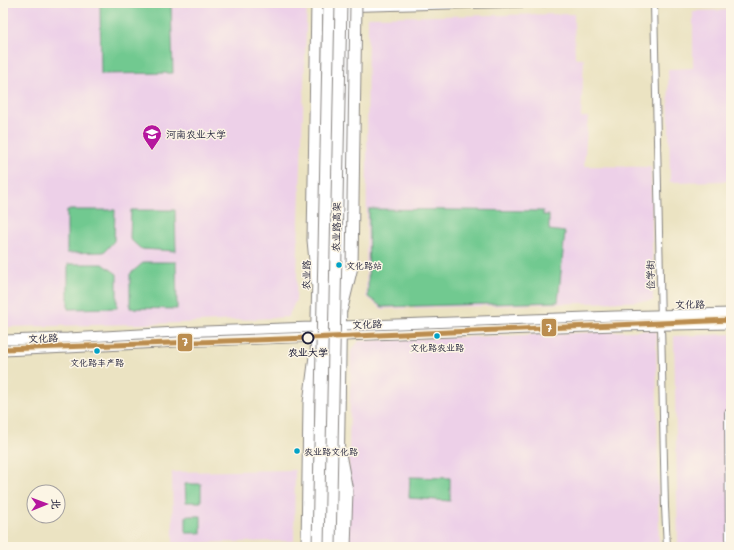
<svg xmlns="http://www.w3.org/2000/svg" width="734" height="550" viewBox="0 0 734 550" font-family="Mali,'LXGW WenKai TC',sans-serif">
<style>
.built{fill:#edd0e8}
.green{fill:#71c990;stroke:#4a7666}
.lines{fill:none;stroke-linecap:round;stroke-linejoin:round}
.street-casing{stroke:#86827e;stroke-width:8}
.secondary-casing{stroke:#86827e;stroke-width:11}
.highway-casing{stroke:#86827e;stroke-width:13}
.street{stroke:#fff;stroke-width:6}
.secondary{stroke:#fff;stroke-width:9}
.highway{stroke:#fff;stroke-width:11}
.highway-bridge-casing{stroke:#86827e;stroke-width:13;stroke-linecap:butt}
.highway-bridge{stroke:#fff;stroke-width:11}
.metro-1-casing{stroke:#fcf5e5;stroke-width:8}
.metro-1{stroke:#bb8d4f;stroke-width:5}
.bus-dot{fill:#02a2c7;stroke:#fcf5e5;stroke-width:1.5}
.stop-dot{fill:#fcf5e5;stroke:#22223b;stroke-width:2}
.labels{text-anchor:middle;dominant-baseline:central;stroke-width:3;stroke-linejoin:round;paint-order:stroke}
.bus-label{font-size:9px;fill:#22223b;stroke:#fcf5e5;text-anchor:start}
.poi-label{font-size:10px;fill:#22223b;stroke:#fcf5e5;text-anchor:start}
.street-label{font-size:10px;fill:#22223b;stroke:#fcf5e5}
.stop-label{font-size:10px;font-weight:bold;fill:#22223b;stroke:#fcf5e5}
.line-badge{stroke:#fcf5e5;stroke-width:1.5}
.badge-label{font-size:11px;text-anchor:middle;font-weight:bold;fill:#fff}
</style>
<rect width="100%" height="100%" fill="#fcf5e5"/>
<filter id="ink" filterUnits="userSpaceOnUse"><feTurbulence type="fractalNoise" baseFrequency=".025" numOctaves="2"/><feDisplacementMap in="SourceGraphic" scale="8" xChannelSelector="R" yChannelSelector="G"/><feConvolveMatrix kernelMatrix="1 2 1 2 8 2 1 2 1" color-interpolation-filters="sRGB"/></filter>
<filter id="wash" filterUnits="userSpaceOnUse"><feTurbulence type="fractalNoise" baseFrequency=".012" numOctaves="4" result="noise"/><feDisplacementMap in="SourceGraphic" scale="16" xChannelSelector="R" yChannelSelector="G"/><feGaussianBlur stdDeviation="0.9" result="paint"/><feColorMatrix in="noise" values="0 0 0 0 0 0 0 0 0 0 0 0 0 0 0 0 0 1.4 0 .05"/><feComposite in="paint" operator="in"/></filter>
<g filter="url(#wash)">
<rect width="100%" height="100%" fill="#ebe3c2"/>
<path class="built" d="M3,3H307L296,300L288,317L182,323L3,327Z
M731,10V181L670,182L668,69L693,68V11Z
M574,14L575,58L584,59L581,117H588L584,166L651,167L653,301L382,309L366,297L368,17Z
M656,330L659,547H347L351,351L359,341Z
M731,334V547H678L674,336Z
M295,470L294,541L173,543L172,472Z"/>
<path class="green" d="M100,3H171L173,73L101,74Z
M369,209L543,211V215H549V230L565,232L558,302L382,307L368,297Z
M67,210H115L114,241L104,252L67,253Z
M131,210H175L176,251L141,249L130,239Z
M144,262H176L177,309L130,308V274Z
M68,264H103L117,274V308L68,309Z
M410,477L450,478V501L409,498Z
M185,484H201V502H186Z
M186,516H201V533H186Z"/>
</g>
<g filter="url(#ink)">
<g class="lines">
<g class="street-casing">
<path id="street" d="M654,3L665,507L667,547
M354,8L548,3
M729,547L728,413H731"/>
</g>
<g class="secondary-casing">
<path id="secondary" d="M319,212L322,96
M3,340L68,338L177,332L616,316L731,313
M3,351L68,348L177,342L616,326L731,324
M315,361L317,276
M338,547L344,164L349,3"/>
</g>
<g class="highway-casing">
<path id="highway" d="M317,282L313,240L317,3
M342,308L352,267
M340,454L347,491L345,547
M307,547L309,403L315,356"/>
</g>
<use href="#street" class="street"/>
<use href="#secondary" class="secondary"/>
<use href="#highway" class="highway"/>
<g class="highway-bridge-casing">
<path id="highway-bridge" d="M352,267L356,3
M318,547L329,3
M330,547L341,3"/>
</g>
<use href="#highway-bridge" class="highway-bridge"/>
<g class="metro-1-casing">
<path id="metro-1" d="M3,349L308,338L731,320"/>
</g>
<use href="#metro-1" class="metro-1"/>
</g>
</g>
<defs>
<g id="university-pin" transform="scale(1)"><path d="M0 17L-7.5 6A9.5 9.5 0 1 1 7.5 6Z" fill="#b5179e" stroke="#fcf5e5"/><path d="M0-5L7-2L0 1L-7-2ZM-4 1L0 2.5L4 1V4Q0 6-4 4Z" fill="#fff"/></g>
</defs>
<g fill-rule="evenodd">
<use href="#university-pin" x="152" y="134"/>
</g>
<g class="bus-dot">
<circle cx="339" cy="265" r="3.5"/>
<circle cx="437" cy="336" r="3.5"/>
<circle cx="97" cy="351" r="3.5"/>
<circle cx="297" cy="451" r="3.5"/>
</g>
<circle class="stop-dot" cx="308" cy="338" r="5.5"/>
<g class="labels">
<g class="bus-label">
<text x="346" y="265">文化路站</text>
<text x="437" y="347" text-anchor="middle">文化路农业路</text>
<text x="97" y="362" text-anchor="middle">文化路丰产路</text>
<text x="304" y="451">农业路文化路</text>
</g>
<g class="poi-label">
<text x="166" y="134">河南农业大学</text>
</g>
<g class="street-label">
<text transform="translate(336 227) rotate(-89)">农业路高架</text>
<text transform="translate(306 275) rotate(-89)">农业路</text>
<text transform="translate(650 275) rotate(-91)">俭学街</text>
<text transform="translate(690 304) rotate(-1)">文化路</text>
<text transform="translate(367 324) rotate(-2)">文化路</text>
<text transform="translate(43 338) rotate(-2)">文化路</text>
</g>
<g class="stop-label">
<text x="308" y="352">农业大学</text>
</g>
</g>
<g class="line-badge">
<rect x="541" y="318" width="16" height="19" rx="4" fill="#bb8d4f"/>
<rect x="177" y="333" width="16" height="19" rx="4" fill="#bb8d4f"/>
</g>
<g class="badge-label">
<text x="549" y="332">7</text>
<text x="185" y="346">7</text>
</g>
<rect width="734" height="550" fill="none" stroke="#fcf5e5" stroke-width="16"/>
<g transform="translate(46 504) rotate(89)"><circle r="19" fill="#fcf5e5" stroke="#a5a1a1"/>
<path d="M0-3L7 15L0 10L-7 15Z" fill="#b5179e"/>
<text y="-6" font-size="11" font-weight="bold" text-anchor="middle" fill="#22223b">北</text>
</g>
</svg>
